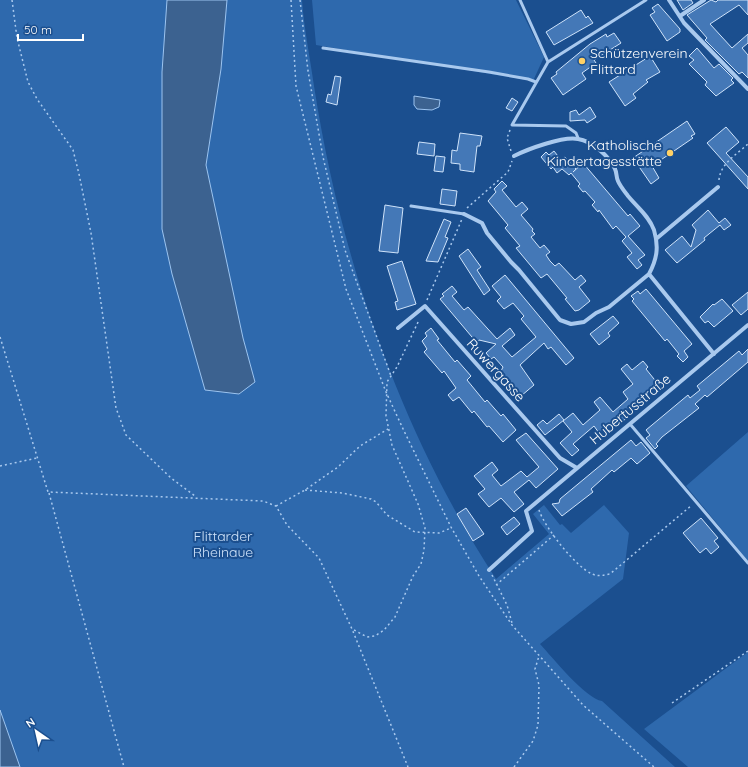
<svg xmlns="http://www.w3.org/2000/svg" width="748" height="767" viewBox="0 0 748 767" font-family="Quicksand,sans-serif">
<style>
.green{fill:#2e69ad}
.water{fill:#3c6290;stroke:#9cc4f0}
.building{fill:#4478b7;stroke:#cfe3fa}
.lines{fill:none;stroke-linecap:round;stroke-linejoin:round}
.path{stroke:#a9c9ee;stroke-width:1.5;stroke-dasharray:2 3;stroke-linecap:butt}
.lane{stroke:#a9c9ee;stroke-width:3}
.street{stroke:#a9c9ee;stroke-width:4}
.poi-dot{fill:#ffd166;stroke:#1b4f8f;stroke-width:1.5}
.labels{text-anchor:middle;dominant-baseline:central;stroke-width:4;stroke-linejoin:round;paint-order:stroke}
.poi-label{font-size:14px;fill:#fff;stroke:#1b4f8f;text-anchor:start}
.street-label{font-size:14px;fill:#fff;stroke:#1b4f8f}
.park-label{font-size:14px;fill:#cfe3fa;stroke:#1b4f8f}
</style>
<rect width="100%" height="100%" fill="#1b4f8f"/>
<path class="green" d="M0,0H302C304,29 310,57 314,86C341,260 400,431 496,579L549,534L533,514L544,505L560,525L562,524L571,533L604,505L629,533L623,579L540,644C552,657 586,699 602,701L675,767H0Z
M312,0H516L544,57L533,81L316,45Z
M748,432V561L686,486Z
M748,652V767H688L644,729Z"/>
<path class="water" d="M167,0H227L221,69L206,165L243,338L255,382L239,394L205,390L172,274L162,229V72Z
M414,96L440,100L439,107L432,110L417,109L414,105Z
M0,710L20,767H0Z"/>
<path class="building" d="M677,0H691L693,3L683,10Z
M711,0L716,2L718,0H748V15L739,5L710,24L732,48L748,34V43L742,48L748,55V78L742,72L739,74L705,40L707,38L687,15Z
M658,4L680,29V32L667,41L650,15L655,12L652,8Z
M581,10L586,18L588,16L593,23L554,45L546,32Z
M614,33L621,43L594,60L596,63L582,73L586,79L563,95L551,78L557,74L556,72L590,44L606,34L607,37Z
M697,48L714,68L719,64L733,78L731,80L734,83L716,96L705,85L707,82L689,64L694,60L689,56Z
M650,56L660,72L646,80L648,82L633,94L636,98L625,106L609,82Z
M335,76L341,77L337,105L326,102L328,94L331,95Z
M512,98L518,102L512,111L506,108Z
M590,107L596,117L587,123L585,120L570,121V112L576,110L579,115Z
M687,121L695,134L691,136L693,138L652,166L659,178L651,184L633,158Z
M726,127L739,142L726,153L748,177V189L707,143Z
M460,133L482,136L480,146H477L474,172L460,170V164L451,163L452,150L457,151Z
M419,142L435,144L434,156L417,154Z
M554,151L561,160L565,157L576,169L573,172L583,163L628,216L630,214L640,226L628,236L645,255L638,260L642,265L637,269L627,257L632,253L622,241L626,237L616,226L613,229L599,210L598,212L592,205L595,202L585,191L583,192L578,186L580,184L571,173L569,175L562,169L557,173L553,167L551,169L541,157L546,152L549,155Z
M436,156L445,157L443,172L434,171Z
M502,181L507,186L502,190L516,207L522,202L528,209L521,215L533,229L532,231L535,234L531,237L540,248L544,245L550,252L546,255L550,261L555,266L559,263L575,280L581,275L586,281L579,287L590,301L579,310L575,311L565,299L567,298L547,274L541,278L516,248L520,246L505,228L508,225L488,201L496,192L494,189Z
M442,189L457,191L455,206L440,204Z
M385,205L403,208L398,253L379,251Z
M708,210L719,223L725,218L731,225L724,230L720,225L704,238L705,240L677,263L665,250L682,236L691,247L696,230L692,225Z
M444,219L451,222L445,237L448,238L438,262L426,261Z
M468,249L481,267L477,270L490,290L484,295L459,256Z
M402,261L416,304L397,310L395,302L398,301L387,266Z
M505,275L574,358L566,365L551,347L548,349L544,343L520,365L534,385L521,396L500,373L503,367L494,357L491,359L486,353L496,344L479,340L477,343L440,299L444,296L442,294L452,286L457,292L452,296L464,310L468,307L497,339L510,328L515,335L502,346L512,357L536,337L521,319L524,316L513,303L504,309L497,301L501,297L492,286Z
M646,289L692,344L684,351L688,357L683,362L677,356L679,354L667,339L665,341L632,301L634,299L631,296L638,291L640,294Z
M748,292V309L741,315L732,305Z
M722,299L733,311L714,327L708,321L705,323L700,317L713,304L714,305Z
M613,316L619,323L608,333L610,336L599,345L590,334Z
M431,328L439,339L437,340L455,362L457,360L471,376L467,380L485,402L487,400L501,416L503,414L516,430L503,442L489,426L487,427L474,411L472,413L459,397L453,401L448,395L456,388L444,371L442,373L424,352L427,349L422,341L427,336L425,333Z
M748,349V362L707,397L705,395L695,404L699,408L662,437L656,444L658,446L655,449L646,438L650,435L646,430L688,395L690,398L700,390L697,386L739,351L742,355Z
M643,361L648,367L646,369L658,384L625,411L629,416L618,425L614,421L599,433L594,426L573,444L579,450L572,456L560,443L572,432L563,421L573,413L583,425L600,410L594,402L600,397L613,412L628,399L623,392L633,384L621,369L627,364L632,370Z
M559,414L564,420L545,435L537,425L543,420L547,424Z
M526,433L558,469L536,488L529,480L514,492L524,504L514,512L501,498L489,507L478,494L485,489L474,476L492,462L498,470L492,475L501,486L521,471L527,477L539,467L516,440Z
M631,440L636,446L641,442L650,453L637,464L631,458L614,472L612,470L591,489L593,492L562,516L552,504L559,503L560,499L566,494Z
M466,508L484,534L473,541L457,514Z
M514,517L520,524L507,535L501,527Z
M701,518L718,538L714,541L719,547L711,554L706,548L700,553L683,533Z"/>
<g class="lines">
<path class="path" d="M12,0L17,38L28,82L37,99L73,150L79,174L91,233L116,408L126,435L171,478L195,496
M291,0L296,86L346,289L386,392L404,431L451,527L479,576L512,625L583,705L654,767
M300,0L308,71L323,157L345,250L391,376
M510,130L507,138L511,151
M719,180C720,164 737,154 748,144
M467,208L508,172L512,161
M427,300L462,219
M0,337L48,492L263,501L276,506L287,525L319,558L352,629L408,767
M0,466L37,458
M305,490L342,493L371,499L376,502L387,515L415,532L439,533L451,528
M49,493L124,767
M276,506L305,490L338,467L360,446L388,429
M539,510C545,528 575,566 592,574C599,577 604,575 610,574L692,505
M492,575L507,605L512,623
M496,585L554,535
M354,630L367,637L375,636L384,630L395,617L413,576L421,564L424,550L425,528L418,504L392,445L386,416L387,382L397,367L419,320
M672,703L748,651
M514,767L533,741L538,725L539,685L535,669L539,656"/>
<path class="lane" d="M520,0L548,62
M323,48L489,72L528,79L536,82
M578,138L576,133L566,126L512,125L548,62L646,0
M411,206L464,214
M630,424L748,563"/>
<path class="street" d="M669,0L684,23L748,89
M680,16L704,0
M514,156C528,149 563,136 578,139C592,141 609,156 615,169C617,173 616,177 618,181C620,186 625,192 628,196C637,207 649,216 654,230C659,247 657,259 649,274
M464,214L482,223L487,233L511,262L519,270L560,320L571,324L584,322L596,313L609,307L649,274L714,354
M656,239L718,187
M398,328L425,306L560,458L577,468
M489,570L532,531L526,511L748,325"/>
</g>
<g class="poi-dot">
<circle cx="582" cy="61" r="4"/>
<circle cx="670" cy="153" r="4"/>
</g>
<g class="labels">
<g class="poi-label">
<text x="590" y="53">Schützenverein<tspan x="590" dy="16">Flittard</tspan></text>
<text x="662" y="145" text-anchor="end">Katholische<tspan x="662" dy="16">Kindertagesstätte</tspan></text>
</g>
<g class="street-label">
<text transform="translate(496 370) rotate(48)">Ruwergasse</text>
<text transform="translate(630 409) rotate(-40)">Hubertusstraße</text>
</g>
<g class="park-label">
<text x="223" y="536">Flittarder<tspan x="223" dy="16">Rheinaue</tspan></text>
</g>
</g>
<g transform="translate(36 731) rotate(326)" stroke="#1b4f8f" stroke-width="3" paint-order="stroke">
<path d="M0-3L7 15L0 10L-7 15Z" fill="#ffffff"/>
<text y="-6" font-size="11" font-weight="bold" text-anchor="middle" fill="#ffffff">N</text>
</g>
<path d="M18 34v6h65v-6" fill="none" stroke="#ffffff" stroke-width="2"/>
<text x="24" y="34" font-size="12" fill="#ffffff" stroke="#1b4f8f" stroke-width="3" paint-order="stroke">50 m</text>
</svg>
